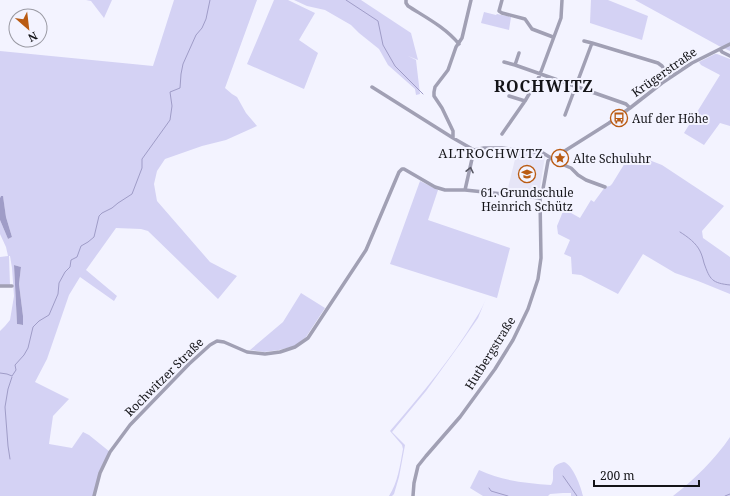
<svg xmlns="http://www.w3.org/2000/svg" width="730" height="496" viewBox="0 0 730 496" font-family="'Noto Serif',serif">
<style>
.built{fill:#e6e5f7}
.green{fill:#d4d2f4;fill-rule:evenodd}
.water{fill:#9f9cc7}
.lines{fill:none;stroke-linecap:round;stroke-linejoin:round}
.stream{stroke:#9f9cc7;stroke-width:1}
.street{stroke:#a1a0b4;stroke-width:3.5}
.oneway{stroke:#5a5a66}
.labels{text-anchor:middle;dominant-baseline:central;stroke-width:4;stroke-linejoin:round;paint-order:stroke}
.street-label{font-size:12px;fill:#141418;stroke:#f3f3ff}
.poi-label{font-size:12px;fill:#141418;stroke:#f3f3ff;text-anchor:start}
.neighbourhood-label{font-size:13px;letter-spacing:1px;fill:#141418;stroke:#f3f3ff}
.district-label{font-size:16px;font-weight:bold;letter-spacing:1px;fill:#141418;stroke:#f3f3ff}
</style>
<rect width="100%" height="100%" fill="#f3f3ff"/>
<path class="built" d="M517,151L542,154L545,156L539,194L536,195L507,192Z"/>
<path class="green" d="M86,0H112L104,18L91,1Z
M174,0H257L225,88L232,94L237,97L246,113L257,126L226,140L202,146L165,159L157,171L154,184L157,201L210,262L237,276L218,299L148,231L141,229L116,228L86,270L117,296L114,301L80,277L69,295L47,359L35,382L69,399L53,416L49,444L72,448L83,432L89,435L110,452L101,473L94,496H0V331L5,326L10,320L14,296L12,268L10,256H9L10,285H0V257L8,256L6,247L0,234V220L8,239L12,237L6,217L3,197L1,196L0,198V51L153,66ZM14,265L21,267L19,284L23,316L22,325L17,324Z
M274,0H288L315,13L299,40L318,53L304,89L247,64Z
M294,0H361L411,33L418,60L408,56L416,60L420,94L416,95L415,89L388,65L379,49L359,33L351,25L325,10L307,6Z
M591,0H608L648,16L642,40L590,23Z
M635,0H730V51L719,46Z
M484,12L496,15L497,14L511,17L509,30L481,23Z
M715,54H717L730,59V126L720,123L704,145L684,133L720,75L701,65L699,62Z
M631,153L662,165L724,206L702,231L703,238L730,257V294L698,281L675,273L643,254L618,294L581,275L572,274L571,257L564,254L570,240L558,234L557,226L564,209L580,218L591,200L594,202L605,187L610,186L612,184Z
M420,181L438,190L428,220L510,248L497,298L390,264Z
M301,293L325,308L306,337L295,346L279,350L264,352L250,350L283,322Z
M487,296L478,318L460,344L426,391L392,432L405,445L399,477L394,494L392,496H389C398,482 400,465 403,449L402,445L390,431C421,395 452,358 476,318C481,311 484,303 487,296Z
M730,437V496H673C693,481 717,457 730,437Z
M564,462C573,465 581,487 583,496H571V493H563L550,494L548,496H483L470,488L479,470C502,481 526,483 551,485C557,476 546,466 564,462Z"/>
<path class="water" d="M1,196H3L6,217L12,237L8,239L0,220V198Z
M14,265L21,267L19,284L23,316V325L17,324Z"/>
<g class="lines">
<path class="stream" d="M346,0L378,21L383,45L395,66L423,94
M680,232C688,237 696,243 700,251C702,255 703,259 704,263C710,280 712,283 730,285
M0,373L7,374L12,376L16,370L15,365L24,355L28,348L33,327L39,321L49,315L58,294L59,283L65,272L70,267L71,260L77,257L81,246L88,242L94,237L99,216L102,213L112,208L118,203L132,194L142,168V159L170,120L172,106L170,92L180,88L181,74L183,64L196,35L202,28L206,19L210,0
M10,459L8,446L5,407L8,389L12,377
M563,476L577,496
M489,488L491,491L508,496
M725,496L730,494"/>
<path class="street" d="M406,0V3L408,6C425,17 445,27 459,44
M502,0L499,11L502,13L525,19L532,29L553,37
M584,41L592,43
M720,49L722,52L730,56
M504,62L515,65L626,104L630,108
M515,65L519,53
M372,87L453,138L474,150L484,148H502L543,153L559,163L571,168L578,175L586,180L605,187
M509,96L525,101
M565,115L592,43L658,63L662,66L670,77
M502,134L525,101L539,77L561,18L562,0
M453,138V131L442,108L434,96V92L435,87L448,70L456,47L462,38L471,0
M465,190L474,150
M0,286H12
M94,496L100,473L110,452L130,425L189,364L210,345L217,341L224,342L247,352L265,354L280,352L295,347L308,338L366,250L399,172L402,169H404L435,187L445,190H465L540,198
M413,496L414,483L418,466L426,456L460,417L495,369L513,340L528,309L538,279L541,258L540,198L543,189L548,161L550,158L563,152L609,123L630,108L662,83L692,63L730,44"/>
</g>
<defs><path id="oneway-chevron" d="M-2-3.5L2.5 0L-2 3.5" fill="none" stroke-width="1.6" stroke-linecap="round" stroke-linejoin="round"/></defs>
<use class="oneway" href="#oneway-chevron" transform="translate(470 170) rotate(-78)"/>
<defs>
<g id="bus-ring" transform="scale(0.9)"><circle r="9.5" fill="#f3f3ff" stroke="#ba5b13" stroke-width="1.5"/><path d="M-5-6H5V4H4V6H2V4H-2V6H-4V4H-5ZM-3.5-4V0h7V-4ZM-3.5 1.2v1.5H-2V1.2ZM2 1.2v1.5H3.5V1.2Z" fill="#ba5b13"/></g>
<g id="sight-ring" transform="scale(0.9)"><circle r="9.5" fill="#f3f3ff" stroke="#ba5b13" stroke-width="1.5"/><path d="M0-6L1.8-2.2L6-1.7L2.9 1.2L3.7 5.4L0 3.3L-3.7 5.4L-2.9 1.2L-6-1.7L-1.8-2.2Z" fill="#ba5b13"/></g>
<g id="school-ring" transform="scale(0.9)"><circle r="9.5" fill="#f3f3ff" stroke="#ba5b13" stroke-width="1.5"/><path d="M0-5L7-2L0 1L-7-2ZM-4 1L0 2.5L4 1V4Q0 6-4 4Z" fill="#ba5b13"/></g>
</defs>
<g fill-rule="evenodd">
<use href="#bus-ring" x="619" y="118"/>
<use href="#sight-ring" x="560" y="158"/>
<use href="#school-ring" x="527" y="174"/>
</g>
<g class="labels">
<g class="street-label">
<text transform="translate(664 72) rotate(-35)">Krügerstraße</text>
<text transform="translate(490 353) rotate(-58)">Hutbergstraße</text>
<text transform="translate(164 377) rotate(-45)">Rochwitzer Straße</text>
</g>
<g class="poi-label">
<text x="632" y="118">Auf der Höhe</text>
<text x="573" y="158">Alte Schuluhr</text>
<text x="527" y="192" text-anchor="middle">61. Grundschule<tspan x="527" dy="14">Heinrich Schütz</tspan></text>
</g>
<g class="neighbourhood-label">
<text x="491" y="153">ALTROCHWITZ</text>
</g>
<g class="district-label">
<text x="544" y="86">ROCHWITZ</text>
</g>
</g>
<g transform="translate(28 28) rotate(152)"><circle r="19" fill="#f3f3ff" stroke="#9a9aa3"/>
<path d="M0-3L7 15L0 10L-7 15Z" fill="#ba5b13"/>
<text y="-6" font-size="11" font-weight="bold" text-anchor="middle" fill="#141418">N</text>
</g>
<path d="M594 480v6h105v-6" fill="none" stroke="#141418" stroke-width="2"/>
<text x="600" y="480" font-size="12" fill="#141418" stroke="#f3f3ff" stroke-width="3" paint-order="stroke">200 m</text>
</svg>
